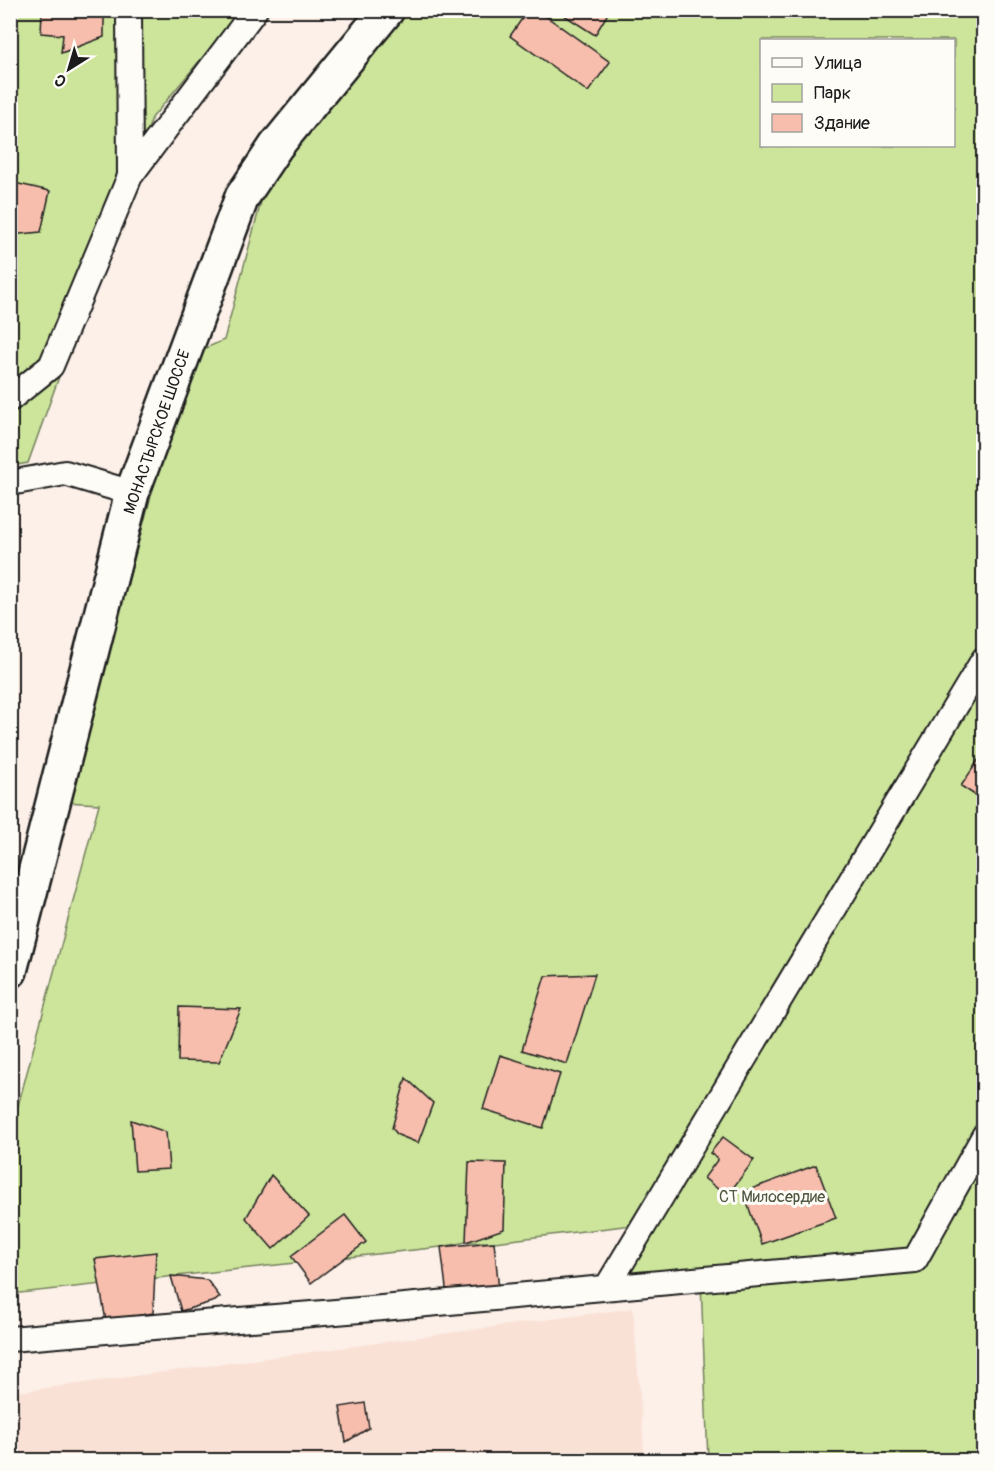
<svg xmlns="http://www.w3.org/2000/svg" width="994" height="1471" viewBox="0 0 994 1471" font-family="Pangolin,sans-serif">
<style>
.built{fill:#fae1d6}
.green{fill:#cce59b;stroke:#74805c;stroke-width:1.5;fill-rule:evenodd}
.building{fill:#f7bead;stroke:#1c1c1c;stroke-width:1.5}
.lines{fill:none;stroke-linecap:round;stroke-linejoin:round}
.street-casing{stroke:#1c1c1c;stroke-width:28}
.secondary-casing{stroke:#1c1c1c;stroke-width:38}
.street{stroke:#fdfcf7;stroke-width:24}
.secondary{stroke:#fdfcf7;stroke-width:33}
.labels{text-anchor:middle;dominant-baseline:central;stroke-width:6;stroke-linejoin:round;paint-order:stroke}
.street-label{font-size:16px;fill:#1c1c1c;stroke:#fdfcf7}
.park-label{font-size:16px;fill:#515842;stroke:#fdfcf7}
</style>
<rect width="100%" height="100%" fill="#fcf0e8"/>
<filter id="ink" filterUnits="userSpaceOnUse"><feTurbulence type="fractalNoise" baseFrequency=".0167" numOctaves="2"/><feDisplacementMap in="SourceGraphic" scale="12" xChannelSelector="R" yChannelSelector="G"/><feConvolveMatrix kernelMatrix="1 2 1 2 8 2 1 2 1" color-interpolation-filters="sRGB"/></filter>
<g filter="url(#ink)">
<path class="built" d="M633,1308L645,1460H11L10,1393Z"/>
<path class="green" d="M11,11H241L152,118L28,463L11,466Z
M407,11H983V1460H708L701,1283L598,1278L640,1224L494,1242H466L441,1247L11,1294V1132L99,804L66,802C111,654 147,504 190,355L224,340L276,146ZM762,40H954V146H762Z"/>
<path class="building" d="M63,10H104V37L61,53L63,35L41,33L42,12L62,13Z
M528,10H537L610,62L588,92L510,36Z
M556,10H610L595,35Z
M10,182L50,191L41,232L10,235Z
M979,759L984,762V801L961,786Z
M595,974L567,1064L522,1050L545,976Z
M179,1007L241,1009L219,1062L178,1061Z
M500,1055L560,1074L543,1128L483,1109Z
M406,1078L433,1103L418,1143L398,1135L392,1128Z
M131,1120L166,1132L169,1169L135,1171Z
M723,1137L754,1160L727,1196L704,1178L718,1159L710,1153Z
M469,1162L506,1163L504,1229L466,1242Z
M816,1165L836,1218L762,1244L743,1192Z
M271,1175L309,1216L273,1249L246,1218Z
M345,1215L366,1242L311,1283L291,1256Z
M494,1242L499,1290L447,1296L441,1247Z
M156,1252L153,1313L106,1321L95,1259Z
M171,1276L207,1280L220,1297L215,1301L181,1311Z
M365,1403L369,1428L346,1442L340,1407Z"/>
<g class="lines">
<g class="street-casing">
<path id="street" d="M129,10L130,176
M10,399L51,366L130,176L255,10
M10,483L65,473L132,493
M607,1287L984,659
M10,1339L360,1310L915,1260L984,1136"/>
</g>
<g class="secondary-casing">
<path id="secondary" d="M10,971L132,493L242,197L276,146L387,10"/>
</g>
<use href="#street" class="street"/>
<use href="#secondary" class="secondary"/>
</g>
</g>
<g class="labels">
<g class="street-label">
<text transform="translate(157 432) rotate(-71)">МОНАСТЫРСКОЕ ШОССЕ</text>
</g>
<g class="park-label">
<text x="772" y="1197">СТ Милосердие</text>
</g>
</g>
<rect width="994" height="1471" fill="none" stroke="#fdfcf7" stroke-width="36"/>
<rect x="18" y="18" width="958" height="1435" fill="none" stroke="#1c1c1c" stroke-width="2" filter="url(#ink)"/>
<rect x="760" y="39" width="195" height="108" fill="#fdfcf7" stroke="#a3a29f" stroke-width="1.5"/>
<rect x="772" y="58" width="30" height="9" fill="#fdfcf7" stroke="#a3a29f" stroke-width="1.5"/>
<text x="814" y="69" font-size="18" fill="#1c1c1c">Улица</text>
<rect x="772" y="84" width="30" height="18" fill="#cce59b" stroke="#a3a29f" stroke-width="1.5"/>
<text x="814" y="99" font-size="18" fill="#1c1c1c">Парк</text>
<rect x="772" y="114" width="30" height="18" fill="#f7bead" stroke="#a3a29f" stroke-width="1.5"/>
<text x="814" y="129" font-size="18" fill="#1c1c1c">Здание</text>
<g transform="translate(69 69) rotate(217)" stroke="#fdfcf7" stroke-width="4.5" paint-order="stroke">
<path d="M0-4.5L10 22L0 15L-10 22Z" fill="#1c1c1c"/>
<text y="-9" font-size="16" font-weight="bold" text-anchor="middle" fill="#1c1c1c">С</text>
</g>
</svg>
